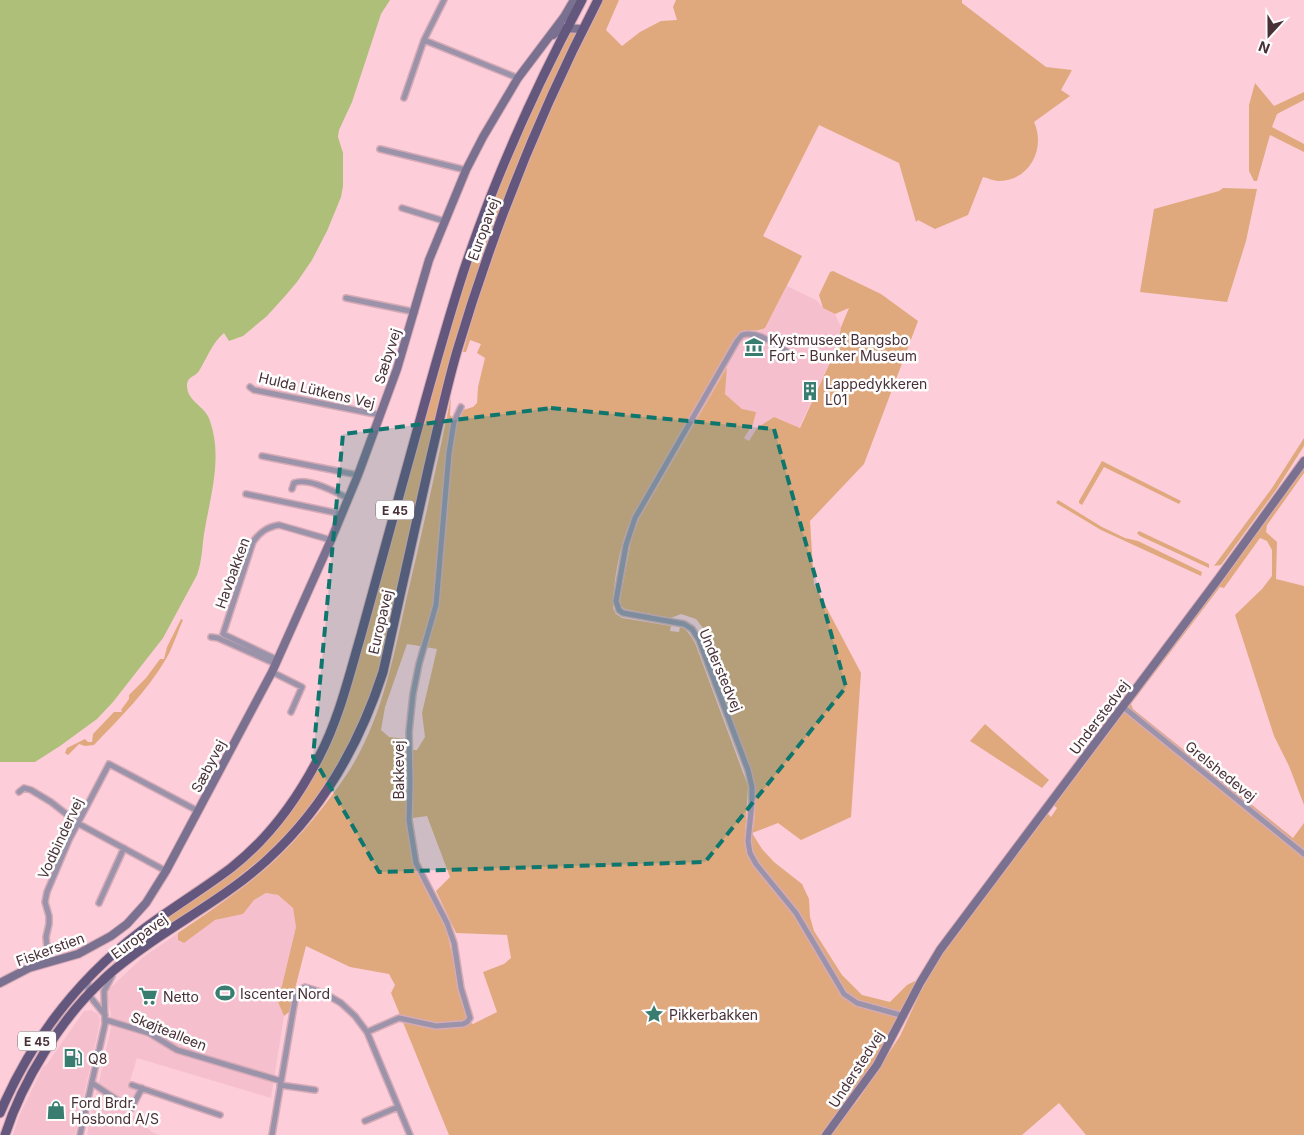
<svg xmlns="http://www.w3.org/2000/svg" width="1304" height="1135" viewBox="0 0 1304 1135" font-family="Inter,sans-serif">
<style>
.built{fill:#f5bfce}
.green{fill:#dfa97d;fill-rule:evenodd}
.water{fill:#adbf79}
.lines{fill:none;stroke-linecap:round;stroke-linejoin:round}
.street-casing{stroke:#d6aab6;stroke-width:8}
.secondary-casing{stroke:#d6aab6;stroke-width:10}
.primary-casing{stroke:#d6aab6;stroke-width:11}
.street{stroke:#9a93a9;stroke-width:5}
.secondary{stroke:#7a708f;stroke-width:8}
.primary{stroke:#64577d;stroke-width:9}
.marked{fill:#0f766e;fill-opacity:0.2;stroke:#0f766e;stroke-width:4;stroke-dasharray:10 6;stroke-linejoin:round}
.labels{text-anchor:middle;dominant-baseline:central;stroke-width:5;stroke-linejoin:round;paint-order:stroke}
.shield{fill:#fdfdfd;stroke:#7e6e72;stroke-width:1}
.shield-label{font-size:12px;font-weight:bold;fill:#483037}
.street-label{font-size:14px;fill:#483037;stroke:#fdfdfd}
.poi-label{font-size:14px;fill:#483037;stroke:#fdfdfd;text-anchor:start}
</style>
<rect width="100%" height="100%" fill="#fecdda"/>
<path class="built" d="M787,286L816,300L823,308L835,314L841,327L838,344L799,428L779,419L757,428L749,441L744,438L753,424L742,409L725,394L727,367L721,363L740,332L745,330L759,331L765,328Z
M266,893L278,895L293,908L296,927L278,1002L284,1016L271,1098L137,1058L130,1081L148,1087L146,1094L142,1095L131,1113L152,1132L159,1135H87L111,1028V1014L107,996L108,990L142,958L178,933V940L184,943L215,920L243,914L254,900Z
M91,1010L98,1014L100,1020L98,1032L75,1135H13L19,1116L43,1067L47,1064L84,1011Z"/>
<path class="green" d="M603,0H619L606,30L622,46L640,32L661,21L677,20L673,7L676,0H962V3L1046,67L1072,70L1061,90L1070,96L1034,122C1046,148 1030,181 998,181C994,181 988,178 983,177L968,215L935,229L918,220L916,222L899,163L819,125L763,236L802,256L765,328C750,335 746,323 734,340L633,515C621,539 613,581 613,608L616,614L622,618L671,626L670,631L679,632L680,627C687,629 691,636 695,643L748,786L745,839C747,837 749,835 751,833C758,823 753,783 751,770L714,668L703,628L696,619L681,614L671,618L625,609L621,606L620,600L631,541L639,519L727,367L725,394L742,409L756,412L753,424L744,438L749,441L757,428L774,417L800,428L838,345L841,327L849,308L835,314L823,308L819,295L830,272L833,271L881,294L918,321L864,464L810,521L814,584L861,673L851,817L801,840L778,823L752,833L762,849L774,862L802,884L809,899L810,917L814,931L842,975L862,995L890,1002L907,985L915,981L916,986L892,1032L871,1068L850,1094L822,1135H449L391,993L395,985L389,974L350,967L306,946L289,1012L284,1016L278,1002L296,927L293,908L278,895L266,893L254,900L243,914L215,920L184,943L178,940V933C210,911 243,889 272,863C301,836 327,804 349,771C382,719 394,655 407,596C423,530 437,464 451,397L450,415L457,423L463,410L473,407L477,403L478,387L485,358L477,353L481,344L470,340L466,352H463L483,280L510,204L556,95ZM407,644L437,649L422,713L425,737L417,750H412L405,739L389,737L381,730L385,707ZM427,816L450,877L436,891L456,933L507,935L511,958L504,964L483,972L497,1012L473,1024L466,1020L467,1017L445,924L413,865L406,819Z
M570,31L577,32L544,102L520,158L477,273L455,344L378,677L352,741L321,793L290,832L267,854L219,892L136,945L94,981L140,939L147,931L222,879L302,795L321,762L467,274L504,174L522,131Z
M1255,83L1274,106L1304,92V100L1277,114L1272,127L1304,144V152L1270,135L1257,181H1254L1249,171V105Z
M1223,188L1257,189L1246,241L1227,302L1140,292L1154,209L1219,191Z
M1304,438V446L1276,490L1221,565L1214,566L1272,488Z
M1102,461L1181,501L1179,504L1104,467L1082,505L1079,503V501Z
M1304,466V473L1267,525L1266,532L1277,542L1276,579L1304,586V805L1289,766L1274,736L1235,615L1262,589L1272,576V550L1267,541L1260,538L1224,588L1220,587L1131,704L1133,709L1293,838L1304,823V1135H1086L1059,1103L1022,1135H829L858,1100L900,1036L919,995L943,950L1047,813L1051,817L1057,808L1053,805L1261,527Z
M1058,500L1102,527L1125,538L1138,541L1202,572L1201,576L1101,530L1056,503Z
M1139,531L1209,564V568L1140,536L1137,533Z
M181,619L183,620C177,633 173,647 166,659C147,691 120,718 94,745L85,746L79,744L68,755L65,753L67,748L85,739L88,742H92L93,734L114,712H122L121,710L129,699V695L146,678L160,659H164L167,647Z
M985,724L1049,780L1042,788L970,741Z"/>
<path class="water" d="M0,0H390L381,14L352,102L339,130L338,137L343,153V186L341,197L327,231L312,260L297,282L286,295L267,316L243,336L229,341L224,333C212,343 207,358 199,371C195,377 188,376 187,384C186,402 205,405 210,421C223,458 210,497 204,534C202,548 202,561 197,575L163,638L113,702L97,719L60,746L35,762H0Z"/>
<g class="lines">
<g class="street-casing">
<path id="street" d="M424,40L518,78
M404,98L424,40L444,0
M380,149L466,170
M402,208L444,221
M346,298L415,312
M786,351C774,344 757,330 742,335L737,341L635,518L626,545L616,601L619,610L623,613L684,624L692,629L699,640L748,770L752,787V802L748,841L750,853L756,864L796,913L844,994L857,1003L904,1016
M250,387L254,390L380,415
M262,456L358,475
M292,489L294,483C308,477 335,492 348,498
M246,494L342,514
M211,637L218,638L276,664
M278,660L223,634L253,542C260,532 267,527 279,525L331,540
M272,672L302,687L291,712
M1122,706L1304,854
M19,792L24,788L31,790L51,802L79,824L92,831L166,871
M99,903L124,848
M53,947L47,948L46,937L49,924V916L45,902L47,892L69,840L109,764L198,811
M88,979V994L105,1015
M106,1020L149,1033L177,1050L281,1081
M367,1032L399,1018L436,1026L463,1024L467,1022L470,1018L461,988L454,943L447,923L416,863L409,820L410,784L409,732L413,694L419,664L436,605L449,453L454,422L461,407
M92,1083L131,1109L142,1088
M132,1085L220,1115
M280,1085L315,1090
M365,1121L398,1107
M80,1135L105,1024L104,991L112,976
M272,1135L296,994L299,990L305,987L324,993L341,1003L355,1016L367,1032L410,1135"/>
</g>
<g class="secondary-casing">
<path id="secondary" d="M553,35L562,28L583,29
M0,983L29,968L78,954L111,936L127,924L146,903L166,871L272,672L331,540L358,475L397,369L429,260L466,170L483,137L518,78L564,17L574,0
M826,1135L877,1065L920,983L940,950L1219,578L1304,461"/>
</g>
<g class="primary-casing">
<path id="primary" d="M0,1113C31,1040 78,979 141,931C170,909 202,890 231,868C268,839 298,798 319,757C339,719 349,676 361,635C375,583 390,530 404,478C423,410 441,341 463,273C494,179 535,88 582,0
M5,1135C22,1082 61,1018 103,980C116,967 132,956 147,945C187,917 231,893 267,860C323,809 360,743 383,672C399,603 414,534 429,465C438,427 446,389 457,351C493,230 540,112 598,0"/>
</g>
<use href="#street" class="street"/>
<use href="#secondary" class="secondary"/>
<use href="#primary" class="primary"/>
</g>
<path class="marked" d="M551,408L774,429L846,687L705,862L379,872L313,757L343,434Z"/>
<defs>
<g id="museum-bare" transform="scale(1.5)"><path d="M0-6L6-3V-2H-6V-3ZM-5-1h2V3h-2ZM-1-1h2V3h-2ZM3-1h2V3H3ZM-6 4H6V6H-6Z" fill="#397d71" stroke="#fdfdfd" stroke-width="2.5" paint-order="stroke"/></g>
<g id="building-bare" transform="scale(1.5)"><path d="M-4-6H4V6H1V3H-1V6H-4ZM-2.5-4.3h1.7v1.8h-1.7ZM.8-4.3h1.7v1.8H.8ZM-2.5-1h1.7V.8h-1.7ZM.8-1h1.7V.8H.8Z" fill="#397d71" stroke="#fdfdfd" stroke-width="2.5" paint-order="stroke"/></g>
<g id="stadium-bare" transform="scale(1.5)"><path d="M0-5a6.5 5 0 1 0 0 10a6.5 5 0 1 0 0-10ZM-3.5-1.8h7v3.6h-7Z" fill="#397d71" stroke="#fdfdfd" stroke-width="2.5" paint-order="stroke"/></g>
<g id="supermarket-bare" transform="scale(1.5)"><path d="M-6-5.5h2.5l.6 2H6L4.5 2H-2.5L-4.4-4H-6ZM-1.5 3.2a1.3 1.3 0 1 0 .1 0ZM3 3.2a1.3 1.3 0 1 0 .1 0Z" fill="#397d71" stroke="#fdfdfd" stroke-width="2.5" paint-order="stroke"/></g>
<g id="sight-bare" transform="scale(1.5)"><path d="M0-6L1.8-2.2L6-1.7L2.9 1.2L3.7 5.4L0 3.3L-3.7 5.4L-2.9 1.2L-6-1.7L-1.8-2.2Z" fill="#397d71" stroke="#fdfdfd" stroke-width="2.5" paint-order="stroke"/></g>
<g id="fuel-bare" transform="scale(1.5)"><path d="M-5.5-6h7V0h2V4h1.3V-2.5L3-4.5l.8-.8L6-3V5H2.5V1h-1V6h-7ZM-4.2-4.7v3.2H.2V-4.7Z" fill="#397d71" stroke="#fdfdfd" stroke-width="2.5" paint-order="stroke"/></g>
<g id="shop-bare" transform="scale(1.5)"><path d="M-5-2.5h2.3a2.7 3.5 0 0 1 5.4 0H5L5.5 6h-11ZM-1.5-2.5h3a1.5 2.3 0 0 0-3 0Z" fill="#397d71" stroke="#fdfdfd" stroke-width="2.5" paint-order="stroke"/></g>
</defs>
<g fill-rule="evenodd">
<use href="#museum-bare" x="754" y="347"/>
<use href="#building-bare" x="810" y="391"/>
<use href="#stadium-bare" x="225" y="993"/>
<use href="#supermarket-bare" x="148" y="996"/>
<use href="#sight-bare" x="654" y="1014"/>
<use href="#fuel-bare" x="73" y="1058"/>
<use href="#shop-bare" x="56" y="1110"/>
</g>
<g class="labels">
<g class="shield">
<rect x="376" y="500.5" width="38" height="19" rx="4"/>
<rect x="18" y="1031.5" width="38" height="19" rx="4"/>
</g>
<g class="shield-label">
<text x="395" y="510">E 45</text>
<text x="37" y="1041">E 45</text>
</g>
<g class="street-label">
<text transform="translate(483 229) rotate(-70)">Europavej</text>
<text transform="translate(387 356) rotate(-72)">Sæbyvej</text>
<text transform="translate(317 390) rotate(13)">Hulda Lütkens Vej</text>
<text transform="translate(232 573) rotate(-70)">Havbakken</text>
<text transform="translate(380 622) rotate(-77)">Europavej</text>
<text transform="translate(721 670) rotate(67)">Understedvej</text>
<text transform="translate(1099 717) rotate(-53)">Understedvej</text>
<text transform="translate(208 766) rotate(-62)">Sæbyvej</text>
<text transform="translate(398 770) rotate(-90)">Bakkevej</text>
<text transform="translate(1221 771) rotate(39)">Grelshedevej</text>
<text transform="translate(60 838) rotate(-65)">Vodbindervej</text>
<text transform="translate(139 936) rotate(-36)">Europavej</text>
<text transform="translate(50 949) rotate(-20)">Fiskerstien</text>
<text transform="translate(169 1031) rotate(22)">Skøjtealleen</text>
<text transform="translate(856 1069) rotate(-57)">Understedvej</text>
</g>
<g class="poi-label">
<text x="769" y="339">Kystmuseet Bangsbo<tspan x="769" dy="16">Fort - Bunker Museum</tspan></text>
<text x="825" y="383">Lappedykkeren<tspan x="825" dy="16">L01</tspan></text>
<text x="240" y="993">Iscenter Nord</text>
<text x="163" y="996">Netto</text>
<text x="669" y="1014">Pikkerbakken</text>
<text x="88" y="1058">Q8</text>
<text x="71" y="1102">Ford Brdr.<tspan x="71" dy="16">Hosbond A/S</tspan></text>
</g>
</g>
<g transform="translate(1269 35) rotate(201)" stroke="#fdfdfd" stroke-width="4" paint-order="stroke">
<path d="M0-4L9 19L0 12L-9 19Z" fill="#483037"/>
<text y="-8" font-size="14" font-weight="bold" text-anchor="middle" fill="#483037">N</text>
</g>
</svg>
